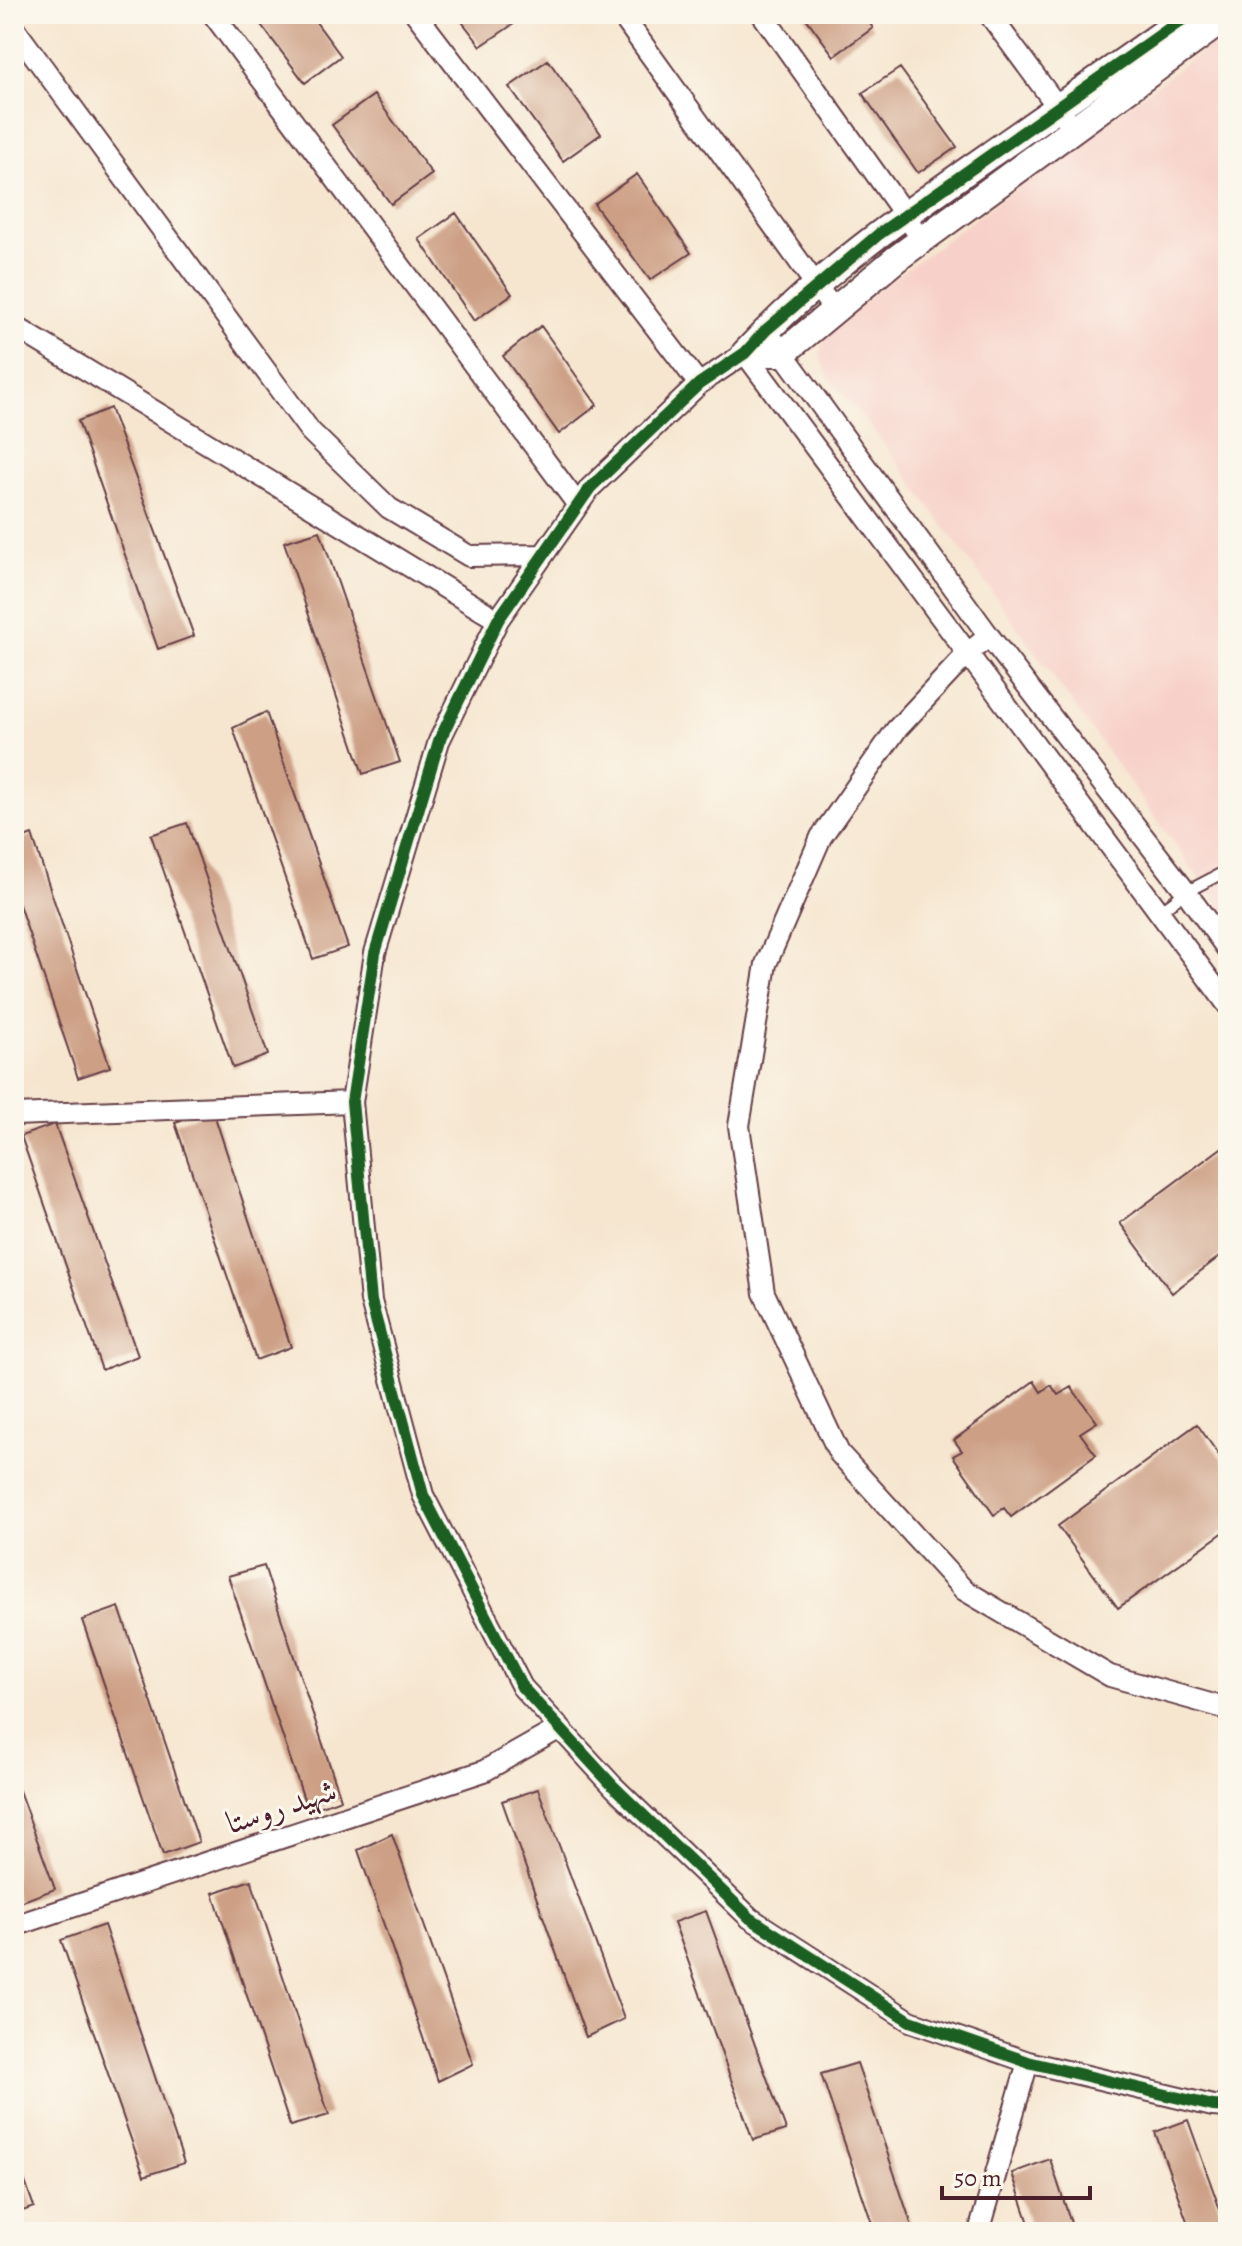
<svg xmlns="http://www.w3.org/2000/svg" width="1242" height="2246" viewBox="0 0 1242 2246" font-family="Alegreya,Amiri,serif">
<style>
.built{fill:#f7d1c9}
.building{fill:#cda086}
.lines{fill:none;stroke-linecap:round;stroke-linejoin:round}
.service-casing{stroke:#643d44;stroke-width:14}
.minor-casing{stroke:#643d44;stroke-width:24}
.tertiary-casing{stroke:#643d44;stroke-width:30}
.service{stroke:#fff;stroke-width:10}
.minor{stroke:#fff;stroke-width:20}
.tertiary{stroke:#fff;stroke-width:26}
.cycleway-casing{stroke:#fbf7ec;stroke-width:17}
.cycleway{stroke:#1b5e20;stroke-width:12}
.labels{text-anchor:middle;dominant-baseline:central;stroke-width:6;stroke-linejoin:round;paint-order:stroke}
.street-label{font-size:32px;fill:#4a1f2b;stroke:#fbf7ec}
</style>
<rect width="100%" height="100%" fill="#fbf7ec"/>
<filter id="ink" filterUnits="userSpaceOnUse"><feTurbulence type="fractalNoise" baseFrequency=".0125" numOctaves="2"/><feDisplacementMap in="SourceGraphic" scale="16" xChannelSelector="R" yChannelSelector="G"/><feConvolveMatrix kernelMatrix="1 2 1 2 8 2 1 2 1" color-interpolation-filters="sRGB"/></filter>
<filter id="wash" filterUnits="userSpaceOnUse"><feTurbulence type="fractalNoise" baseFrequency=".006" numOctaves="4" result="noise"/><feDisplacementMap in="SourceGraphic" scale="32" xChannelSelector="R" yChannelSelector="G"/><feGaussianBlur stdDeviation="1.8" result="paint"/><feColorMatrix in="noise" values="0 0 0 0 0 0 0 0 0 0 0 0 0 0 0 0 0 1.4 0 .05"/><feComposite in="paint" operator="in"/></filter>
<g filter="url(#wash)">
<rect width="100%" height="100%" fill="#f6e6d0"/>
<path class="built" d="M1228,32V918L886,446L828,376L820,357L824,338L844,315Z"/>
<g id="blocks">
<path class="building" d="M253,14H310L341,56L305,83Z
M456,14H512L518,21L481,46Z
M803,14H863L873,28L834,56Z
M548,60L601,134L563,161L509,87Z
M900,68L957,147L918,173L862,93Z
M374,95L432,174L391,204L332,125Z
M637,174L691,253L650,280L594,204Z
M456,213L512,294L474,321L419,239Z
M541,326L597,405L559,434L503,356Z
M110,408L194,636L158,649L78,421Z
M320,531L400,762L363,774L284,542Z
M266,712L348,947L313,959L233,728Z
M187,823L268,1055L233,1068L151,835Z
M32,835L110,1067L78,1078L14,890V842Z
M213,1111L291,1347L256,1360L175,1123Z
M55,1124L138,1356L102,1370L21,1136Z
M1228,1143V1250L1172,1293L1120,1223Z
M1034,1381L1041,1392L1051,1385L1058,1395L1071,1387L1097,1422L1080,1433L1096,1455L1011,1517L1004,1508L994,1515L953,1456L962,1451L954,1440Z
M1197,1424L1228,1468V1529L1118,1608L1058,1526Z
M264,1566L341,1799L308,1811L228,1576Z
M119,1607L199,1842L163,1855L82,1620Z
M14,1777L55,1889L18,1903L14,1890Z
M538,1789L624,2019L586,2037L502,1801Z
M392,1834L473,2064L438,2081L358,1850Z
M251,1880L329,2115L290,2126L213,1893Z
M706,1911L786,2130L753,2140L674,1922Z
M104,1925L184,2163L144,2176L61,1940Z
M857,2063L914,2232H875L821,2074Z
M1188,2120L1228,2232H1191L1155,2132Z
M14,2151L34,2207L14,2214Z
M1050,2159L1074,2232H1032L1012,2173Z"/>
</g>
</g>
<g filter="url(#ink)">
<use href="#blocks" fill-opacity="0" stroke="#643d44" stroke-width="2"/>
<g class="lines">
<g class="service-casing">
<path id="service" d="M1160,911L1186,892L1228,870"/>
</g>
<g class="minor-casing">
<path id="minor" d="M213,14L578,505
M416,14L699,384
M621,14L834,310
M762,14L922,239
M989,14L1065,117
M14,28L310,431L389,508L469,556L543,555
M14,326L498,620
M774,341L989,636L1186,892L1228,950
M989,636L967,654L896,730L821,837L766,964L739,1126L764,1293L839,1453L964,1590L1110,1676L1228,1709
M1228,1005L745,353L699,384L590,488L498,620L439,741L375,953L352,1102L371,1301L423,1495L522,1687L613,1786L750,1918L910,2021L1028,2062L1213,2106L1228,2107
M14,1115L352,1102
M14,1926L484,1771L560,1728
M979,2232L1028,2062"/>
</g>
<g class="tertiary-casing">
<path id="tertiary" d="M745,353H783L896,259L1228,16
M745,353C816,276 905,214 991,154C1057,108 1124,61 1190,14"/>
</g>
<use href="#service" class="service"/>
<use href="#minor" class="minor"/>
<use href="#tertiary" class="tertiary"/>
<g class="cycleway-casing">
<path id="cycleway" d="M1190,14L879,234L766,330L745,353L699,384L590,488L498,620L439,741L375,953L352,1102L371,1301L423,1495L522,1687L613,1786L750,1918L910,2021L1028,2062L1213,2106L1228,2107"/>
</g>
<use href="#cycleway" class="cycleway"/>
</g>
</g>
<g class="labels">
<g class="street-label">
<text transform="translate(281 1806) rotate(-18)">شهید روستا</text>
</g>
</g>
<rect width="1242" height="2246" fill="none" stroke="#fbf7ec" stroke-width="48"/>
<path d="M942 2186v12h148v-12" fill="none" stroke="#4a1f2b" stroke-width="4"/>
<text x="954" y="2186" font-size="24" fill="#4a1f2b" stroke="#fbf7ec" stroke-width="6" paint-order="stroke">50 m</text>
</svg>
